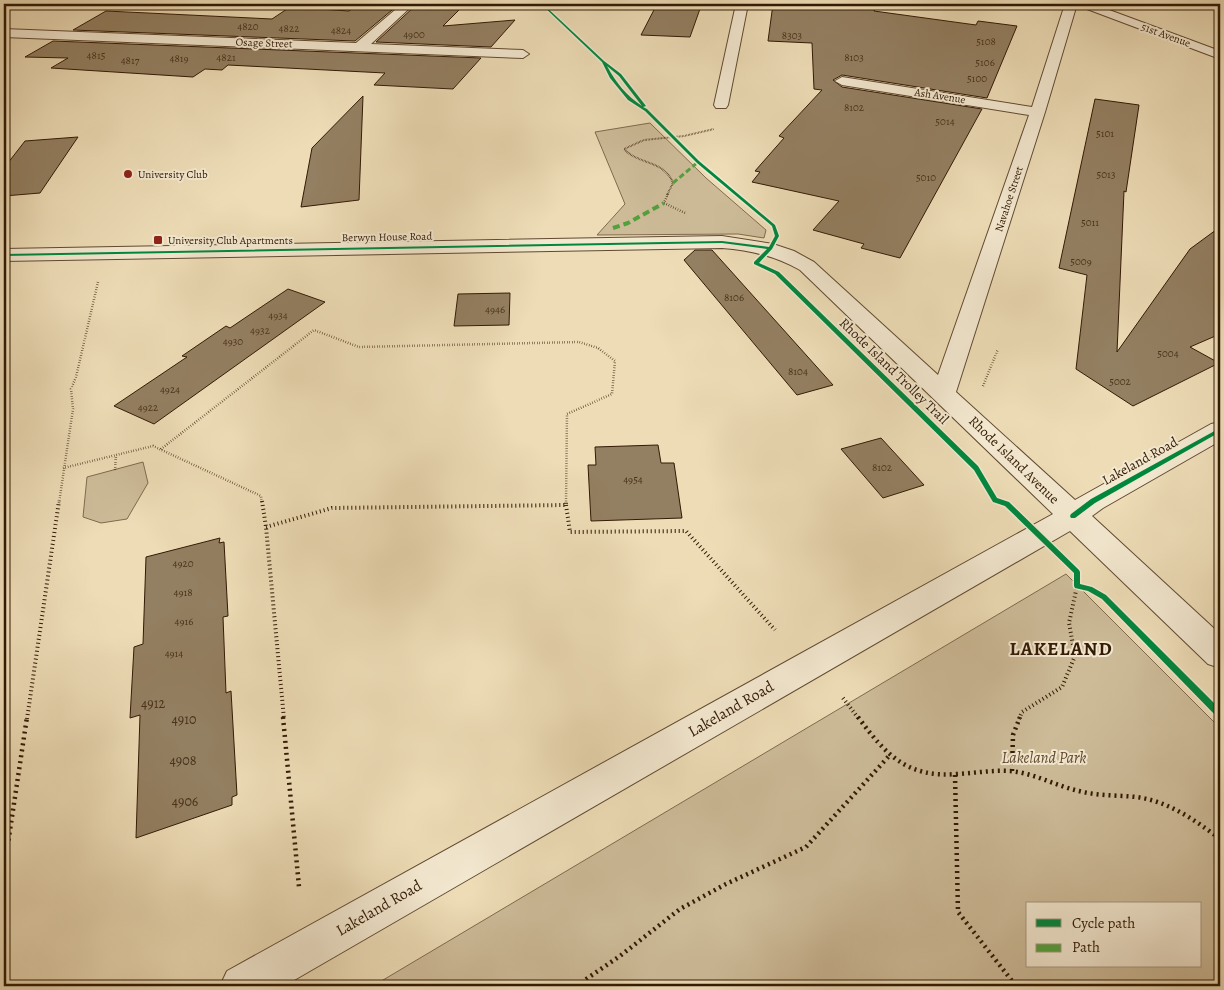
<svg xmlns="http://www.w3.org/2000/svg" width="1224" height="990" viewBox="0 0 1224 990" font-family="Alegreya,serif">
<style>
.green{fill:#cdbb98;stroke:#806a4e;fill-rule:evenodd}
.building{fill:#937f61;stroke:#321a04}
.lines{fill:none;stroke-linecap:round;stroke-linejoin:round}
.minor-casing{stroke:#614a30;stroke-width:2}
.path-far3{stroke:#321a04;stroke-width:2;stroke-dasharray:0.5 1;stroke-linecap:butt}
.path-far2{stroke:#321a04;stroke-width:2.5;stroke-dasharray:0.5 2;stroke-linecap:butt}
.path-far1{stroke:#321a04;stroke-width:4;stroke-dasharray:1 3;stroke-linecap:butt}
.path{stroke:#321a04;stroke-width:4.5;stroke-dasharray:2 4;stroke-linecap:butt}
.minor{fill:#f3e8d0;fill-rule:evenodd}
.quiet-far1{stroke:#52a13d;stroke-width:3;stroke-dasharray:5.5 3;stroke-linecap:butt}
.quiet{stroke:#52a13d;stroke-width:4;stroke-dasharray:7 4;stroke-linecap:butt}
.cycleway-casing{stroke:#f3e8d0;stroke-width:3}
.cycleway{fill:#00873e;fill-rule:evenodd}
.poi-dot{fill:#8f2418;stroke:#f3e8d0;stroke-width:2}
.labels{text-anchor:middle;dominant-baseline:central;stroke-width:4;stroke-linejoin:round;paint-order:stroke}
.number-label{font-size:11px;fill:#4a331b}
.far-street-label{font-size:11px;fill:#321a04;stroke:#f3e8d0}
.far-poi-label{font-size:11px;fill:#321a04;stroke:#f3e8d0;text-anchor:start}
.street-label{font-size:14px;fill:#321a04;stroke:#f3e8d0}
.near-number-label{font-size:14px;fill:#4a331b}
.near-street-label{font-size:16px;fill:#321a04;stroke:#f3e8d0}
.near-park-label{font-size:16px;font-style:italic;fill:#604a30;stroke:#f3e8d0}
.district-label{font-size:19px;font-weight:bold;letter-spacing:1px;fill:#321a04;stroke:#f3e8d0}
</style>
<rect width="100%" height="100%" fill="#eddcb6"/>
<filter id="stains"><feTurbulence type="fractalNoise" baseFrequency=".004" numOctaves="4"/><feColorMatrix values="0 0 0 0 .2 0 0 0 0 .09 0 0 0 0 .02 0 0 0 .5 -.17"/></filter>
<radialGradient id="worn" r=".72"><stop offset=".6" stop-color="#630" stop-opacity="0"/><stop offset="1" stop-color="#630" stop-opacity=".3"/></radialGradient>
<path class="green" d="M650,123L706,178L766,230L764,238L738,234L597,235L625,204L595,132Z
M143,462L148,483L127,519L101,523L83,517L87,477Z
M1066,574L1220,728V986H373ZM1028,904H1200V966H1028Z"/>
<path class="building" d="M358,4L398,5L355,41L73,30L106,11L272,19L290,7L349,11Z
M657,4L701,6L690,37L641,35Z
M773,4H877L874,11L976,25L978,21L1017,26L987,98L842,75L833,80L842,87L982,109L900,258L861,248L864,244L813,230L839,201L752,182L760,172L755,171L784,138L779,136L822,90L814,89L812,43L768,41Z
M415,6L461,8L443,26L515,20L491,47L376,42Z
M53,41L481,58L453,89L374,85L385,73L228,65L222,70L205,69L193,77L51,68L68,58L25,57Z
M363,96L359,200L301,207L312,148Z
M1095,99L1139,105L1126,192L1124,191L1117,352L1190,249L1220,227V334L1190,347L1219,363L1133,406L1076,369L1087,275L1059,268Z
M78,137L40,193L4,196V168L25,141Z
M695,250H712L833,385L797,395L684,260Z
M288,289L325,302L154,424L114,406L187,357L182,356L226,326L230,328Z
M510,293L509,325L454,326L458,294Z
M881,438L924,485L883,498L841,449Z
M658,445L661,463H674L682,518L591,521L588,465H596L595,447Z
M220,538L219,543L224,542L228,616L223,617L226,693L231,691L237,795L232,797V805L136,838L140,715L130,718L134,647L143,644L146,557Z"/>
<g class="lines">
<g class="minor-casing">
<path id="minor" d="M402,4H414L371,44L523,50L529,54L523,58L4,37V29L356,43Z
M736,4H748L728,105L726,108H716L714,105Z
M1065,4H1077L1045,112L956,392L1075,500L1211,424L1220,422V441L1103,508L1092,516L1220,634V668L1208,664L1070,531L284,986H220L227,971L1053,514L800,270C775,256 751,250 722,248L4,261V249L722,236L773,244L794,251L814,262L938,375L1029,115L842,85L835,81L842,77L1032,107Z
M1077,4H1093L1220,51V59L1079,6Z"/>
</g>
<path class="path-far3" d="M667,195L673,183C664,160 639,165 624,149L644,140L684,136L714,129"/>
<path class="path-far2" d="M668,194L664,203L685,213
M983,386L998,349
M161,449L314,330L359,347L579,342L598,348L615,361L612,394L567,414L566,503
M63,468L153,446L261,496L262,503
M115,470L116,455
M59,503L73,409L71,389L76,377L98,282"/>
<path class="path-far1" d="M262,501L266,527L284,719
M566,505L570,532L686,531L775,630
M266,527L332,508L566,505V501
M843,698L859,719
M27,719L59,501
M1019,719L1022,712L1062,687L1075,656L1069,623L1077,586"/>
<path class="path" d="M283,717L299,887
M858,717C886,755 907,778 957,774C975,773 992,770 1010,771C1034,773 1056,786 1079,791C1098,796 1117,795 1136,797C1168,801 1195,820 1220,839
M1012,771L1013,735L1020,717
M955,775L958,912L1016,986
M4,870L27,717
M576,986L620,956L680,909L726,884L806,847L890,755"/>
<use href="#minor" class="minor"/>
<path class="quiet-far1" d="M673,183L698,162"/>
<path class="quiet" d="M613,228L628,223L664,203"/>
<g class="cycleway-casing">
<path id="cycleway" d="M541,4H543L604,61L621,74L646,106L643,107L647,109L699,161L775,225L779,236L772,249L759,263L779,272L978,466L997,498L1009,502L1079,570L1080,572V584L1092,587L1106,595L1220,709V718L1217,717L1102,599L1088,591L1075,588L1074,586V573L1005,506L993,502L974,470L775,274L754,264V262L767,249L722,243L4,256V254L722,241L769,247L775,236L772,226L697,163L645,111L628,100L610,78L602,62ZM607,66L619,76L642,106C627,96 616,83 607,66Z
M1220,428V432L1095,503L1075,518H1071L1070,516L1071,514L1091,499Z"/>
</g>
<use href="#cycleway" class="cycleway"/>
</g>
<g class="poi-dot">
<circle cx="128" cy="174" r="5"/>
<rect x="153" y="235" width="10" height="10" rx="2.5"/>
</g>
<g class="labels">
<g class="number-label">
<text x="248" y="26">4820</text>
<text x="289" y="28">4822</text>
<text x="341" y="30">4824</text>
<text x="414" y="34">4900</text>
<text x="792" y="35">8303</text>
<text x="986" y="41">5108</text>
<text x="96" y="55">4815</text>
<text x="226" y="57">4821</text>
<text x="854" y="57">8103</text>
<text x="179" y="58">4819</text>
<text x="130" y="60">4817</text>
<text x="985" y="62">5106</text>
<text x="977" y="78">5100</text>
<text x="854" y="107">8102</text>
<text x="945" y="121">5014</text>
<text x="1105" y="133">5101</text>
<text x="1106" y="174">5013</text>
<text x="926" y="177">5010</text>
<text x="1090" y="222">5011</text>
<text x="1081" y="261">5009</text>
<text x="734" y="297">8106</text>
<text x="495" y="309">4946</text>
<text x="278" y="315">4934</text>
<text x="260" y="330">4932</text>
<text x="233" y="341">4930</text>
<text x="1168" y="353">5004</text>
<text x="798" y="371">8104</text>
<text x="1120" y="381">5002</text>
<text x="170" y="389">4924</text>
<text x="148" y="407">4922</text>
<text x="882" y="467">8102</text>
<text x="633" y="479">4954</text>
<text x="183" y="563">4920</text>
<text x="183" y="592">4918</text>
<text x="184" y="621">4916</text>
<text x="174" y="653">4914</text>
</g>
<g class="far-street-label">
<text transform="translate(1166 35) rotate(20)">51st Avenue</text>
<text transform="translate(264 43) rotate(2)">Osage Street</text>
<text transform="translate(940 96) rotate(9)">Ash Avenue</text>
<text transform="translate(1009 199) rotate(-72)">Navahoe Street</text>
<text transform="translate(387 237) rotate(-1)">Berwyn House Road</text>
</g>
<g class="far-poi-label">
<text x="138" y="174">University Club</text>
<text x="168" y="240">University Club Apartments</text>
</g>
<g class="street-label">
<text transform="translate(894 371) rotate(44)">Rhode Island Trolley Trail</text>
<text transform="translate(1014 460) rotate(44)">Rhode Island Avenue</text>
<text transform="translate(1140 461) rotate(-29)">Lakeland Road</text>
</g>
<g class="near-number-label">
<text x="153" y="703">4912</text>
<text x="184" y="719">4910</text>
<text x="183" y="760">4908</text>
<text x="185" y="801">4906</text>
</g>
<g class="near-street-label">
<text transform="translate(731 709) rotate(-30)">Lakeland Road</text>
<text transform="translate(379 908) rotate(-30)">Lakeland Road</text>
</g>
<g class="near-park-label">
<text x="1044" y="758">Lakeland Park</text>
</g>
<g class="district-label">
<text x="1061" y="649">LAKELAND</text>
</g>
</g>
<rect width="1224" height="990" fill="none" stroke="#eddcb6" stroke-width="20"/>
<rect x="5" y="5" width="1214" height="980" fill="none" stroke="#321a04" stroke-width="2.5"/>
<rect x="10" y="10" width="1204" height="970" fill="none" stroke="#321a04"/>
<rect x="1026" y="902" width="175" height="65" fill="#f3e8d0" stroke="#a6967e"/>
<rect x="1036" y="919" width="25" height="8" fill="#00873e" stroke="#a6967e"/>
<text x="1072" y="928" font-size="15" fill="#321a04">Cycle path</text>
<rect x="1036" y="944" width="25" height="8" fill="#52a13d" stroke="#a6967e"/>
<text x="1072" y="952" font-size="15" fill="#321a04">Path</text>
<rect width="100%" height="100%" filter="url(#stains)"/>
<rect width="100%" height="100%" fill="url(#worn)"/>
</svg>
